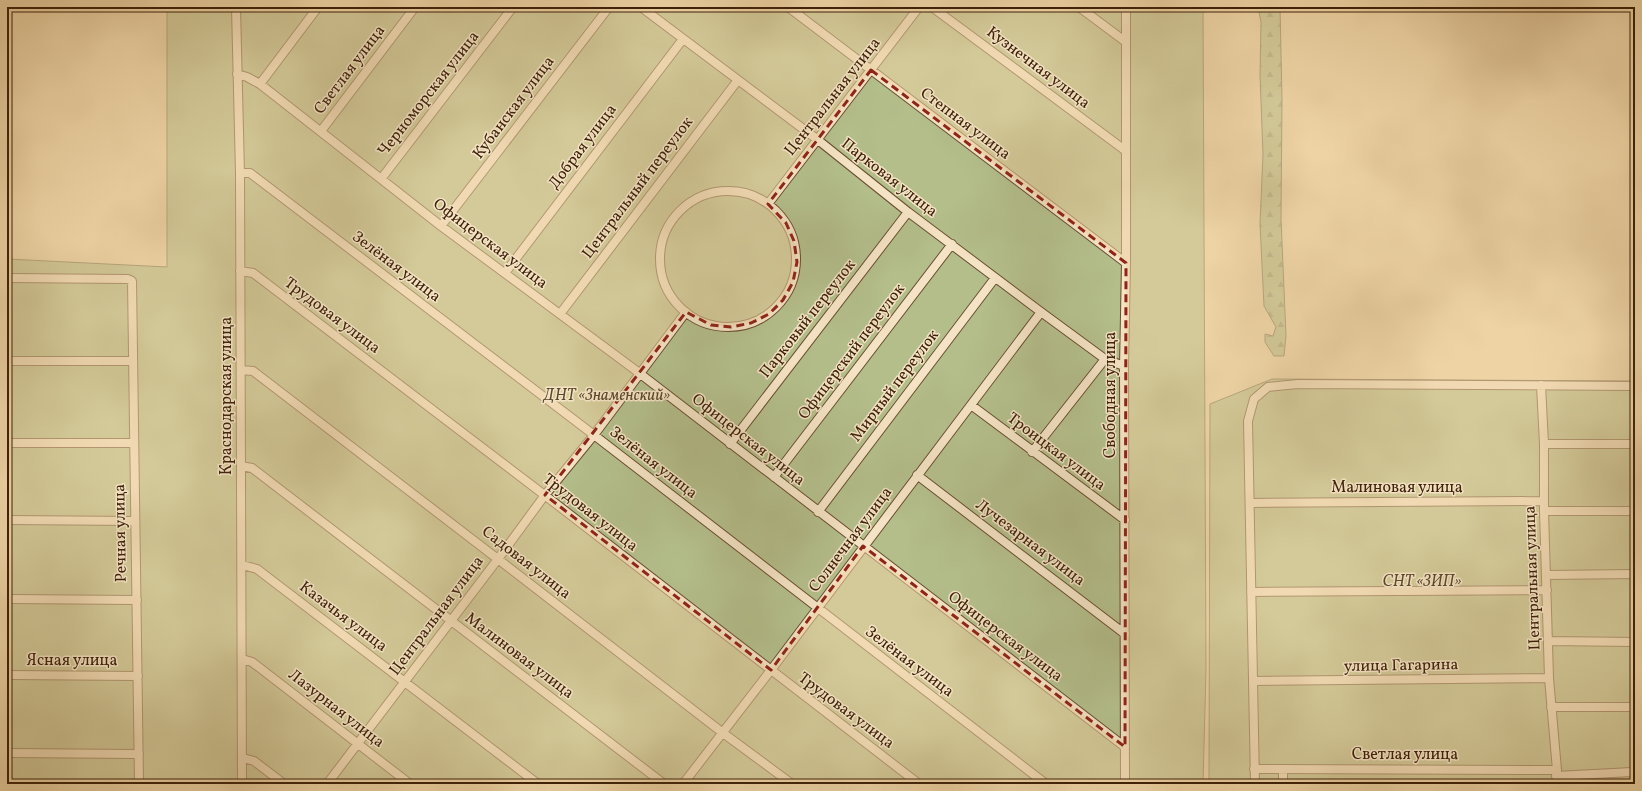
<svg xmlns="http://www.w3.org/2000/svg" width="1642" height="791" viewBox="0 0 1642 791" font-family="Vollkorn,serif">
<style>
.forest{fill:url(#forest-firs);stroke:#78704a}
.garden{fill:#b3be8b;stroke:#78704a}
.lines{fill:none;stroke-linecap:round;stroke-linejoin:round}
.minor-casing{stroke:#6a4e30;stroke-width:10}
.minor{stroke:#f4e3c4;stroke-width:8}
.marked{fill:none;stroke:#8f2418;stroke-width:3;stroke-dasharray:8 5;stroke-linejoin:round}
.labels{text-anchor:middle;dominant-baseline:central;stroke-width:3;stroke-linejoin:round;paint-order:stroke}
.street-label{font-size:16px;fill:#3e2109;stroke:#f4e3c4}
.park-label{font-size:16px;font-style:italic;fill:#5b482a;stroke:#f4e3c4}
</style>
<defs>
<pattern id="forest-firs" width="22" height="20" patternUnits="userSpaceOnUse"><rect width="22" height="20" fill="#b3be8b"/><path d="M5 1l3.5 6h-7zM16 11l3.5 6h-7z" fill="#939a70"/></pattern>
</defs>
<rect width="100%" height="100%" fill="#eed4a5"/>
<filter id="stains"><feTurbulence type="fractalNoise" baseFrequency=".005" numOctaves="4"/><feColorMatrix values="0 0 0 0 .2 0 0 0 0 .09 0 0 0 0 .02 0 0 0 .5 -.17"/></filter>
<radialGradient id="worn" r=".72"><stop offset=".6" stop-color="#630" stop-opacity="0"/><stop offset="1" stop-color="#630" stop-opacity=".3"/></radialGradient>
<path class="forest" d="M1258,7H1280L1282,100L1281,219L1286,336L1284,356H1274L1265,342V334L1273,336L1276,327L1264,306L1260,224L1263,154L1260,76L1261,22Z"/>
<path class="garden" d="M167,7H1203L1206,669L1203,784H7V259L167,267Z
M1272,379L1635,381V784H1209L1210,404Z"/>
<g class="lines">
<g class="minor-casing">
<path id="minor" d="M236,7L240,173L242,784
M641,7L818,140L908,212L1041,312L1105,359L1124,366
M788,7L1126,263
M932,7L1126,151
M1079,7L1126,42
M237,74L247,77L260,84L441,226L634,369L1125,747
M260,84L318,7
M321,131L415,7
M240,173H250L594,435L1046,784
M381,179L513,7
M660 259a68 68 0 1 1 136 0a68 68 0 1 1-136 0Z
M768,204L919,7
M441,226L609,7
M240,271L253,273L551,500L919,784
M505,273L683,39
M7,278L128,279L132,281L139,784
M560,314L738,80
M7,361H133
M241,370L253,371L503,563L723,733L792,784
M1541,385L1544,444V511L1549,678L1557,770L1556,784
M971,405L1125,520
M7,443H134
M730,444L908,212
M1544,444H1635
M1032,452L1105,359
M241,466L252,468L664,784
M917,475L1125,634
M774,477L952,244
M1250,503L1544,501
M1544,511H1635
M818,512L995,278
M7,520L135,521
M242,565L257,569L538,784
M1546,575L1635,574
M1251,592L1547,590
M7,599L137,600
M1549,641L1635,642
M242,659L252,662L410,784
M7,675L138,676
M1253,681L1549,678
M1551,707H1635
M7,753L139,754
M243,758L254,761L284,784
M1254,769L1557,770
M1556,776L1632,772
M327,784L498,559L545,495L594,435L686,312
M683,784L771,670L1041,312
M1125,784L1124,366L1126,263V7
M1255,784L1248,421L1254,399L1268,387L1298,384L1635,386
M1283,784V769"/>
</g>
<use href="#minor" class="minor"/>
</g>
<path d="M0 0H1642V791H0ZM871,70L1126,263L1125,747L863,546L771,670L545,495L686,312L711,325L731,327L751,323L769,314L783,300L793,282L797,262L794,241L786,223L768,204Z" fill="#eed4a5" fill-opacity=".55" fill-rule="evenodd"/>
<path class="marked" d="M871,70L1126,263L1125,747L863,546L771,670L545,495L686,312L711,325L731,327L751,323L769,314L783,300L793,282L797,262L794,241L786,223L768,204Z"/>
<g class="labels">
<g class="street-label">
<text transform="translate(1038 68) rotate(37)">Кузнечная улица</text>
<text transform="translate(350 70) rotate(-53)">Светлая улица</text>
<text transform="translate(429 94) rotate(-52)">Черноморская улица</text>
<text transform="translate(833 97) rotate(-52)">Центральная улица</text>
<text transform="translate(514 108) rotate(-53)">Кубанская улица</text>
<text transform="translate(965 124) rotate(37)">Степная улица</text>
<text transform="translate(583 147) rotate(-53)">Добрая улица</text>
<text transform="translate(889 178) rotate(38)">Парковая улица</text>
<text transform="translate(638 188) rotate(-53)">Центральный переулок</text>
<text transform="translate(490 244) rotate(37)">Офицерская улица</text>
<text transform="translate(396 267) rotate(37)">Зелёная улица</text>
<text transform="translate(332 316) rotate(37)">Трудовая улица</text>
<text transform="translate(808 319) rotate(-52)">Парковый переулок</text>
<text transform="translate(852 352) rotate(-53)">Офицерский переулок</text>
<text transform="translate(895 386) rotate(-53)">Мирный переулок</text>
<text transform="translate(1111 395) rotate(-90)">Свободная улица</text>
<text transform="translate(227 396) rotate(-90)">Краснодарская улица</text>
<text transform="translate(748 440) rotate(38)">Офицерская улица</text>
<text transform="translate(1056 452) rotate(37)">Троицкая улица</text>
<text transform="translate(653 463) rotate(38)">Зелёная улица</text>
<text x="1397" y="488">Малиновая улица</text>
<text transform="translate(590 513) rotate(38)">Трудовая улица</text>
<text transform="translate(121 533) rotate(-91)">Речная улица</text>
<text transform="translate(851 540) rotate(-53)">Солнечная улица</text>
<text transform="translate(1030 543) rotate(37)">Лучезарная улица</text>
<text transform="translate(526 563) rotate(38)">Садовая улица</text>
<text transform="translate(1533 578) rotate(-92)">Центральная улица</text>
<text transform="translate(437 616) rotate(-53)">Центральная улица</text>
<text transform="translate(343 617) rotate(37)">Казачья улица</text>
<text transform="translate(1005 637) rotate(37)">Офицерская улица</text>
<text transform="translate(519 656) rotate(37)">Малиновая улица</text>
<text x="72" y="661">Ясная улица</text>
<text transform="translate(909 662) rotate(37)">Зелёная улица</text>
<text transform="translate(1401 666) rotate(-1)">улица Гагарина</text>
<text transform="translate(336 709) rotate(38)">Лазурная улица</text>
<text transform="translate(846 711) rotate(37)">Трудовая улица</text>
<text x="1405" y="755">Светлая улица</text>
</g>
<g class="park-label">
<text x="607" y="396">ДНТ «Знаменский»</text>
<text x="1422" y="582">СНТ «ЗИП»</text>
</g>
</g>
<rect width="1642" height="791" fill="none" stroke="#eed4a5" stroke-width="24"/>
<rect x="8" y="8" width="1626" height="775" fill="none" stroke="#3e2109" stroke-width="2"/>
<rect x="12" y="12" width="1618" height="767" fill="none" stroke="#3e2109"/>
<rect width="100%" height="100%" filter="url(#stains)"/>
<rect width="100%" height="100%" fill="url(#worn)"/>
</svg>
